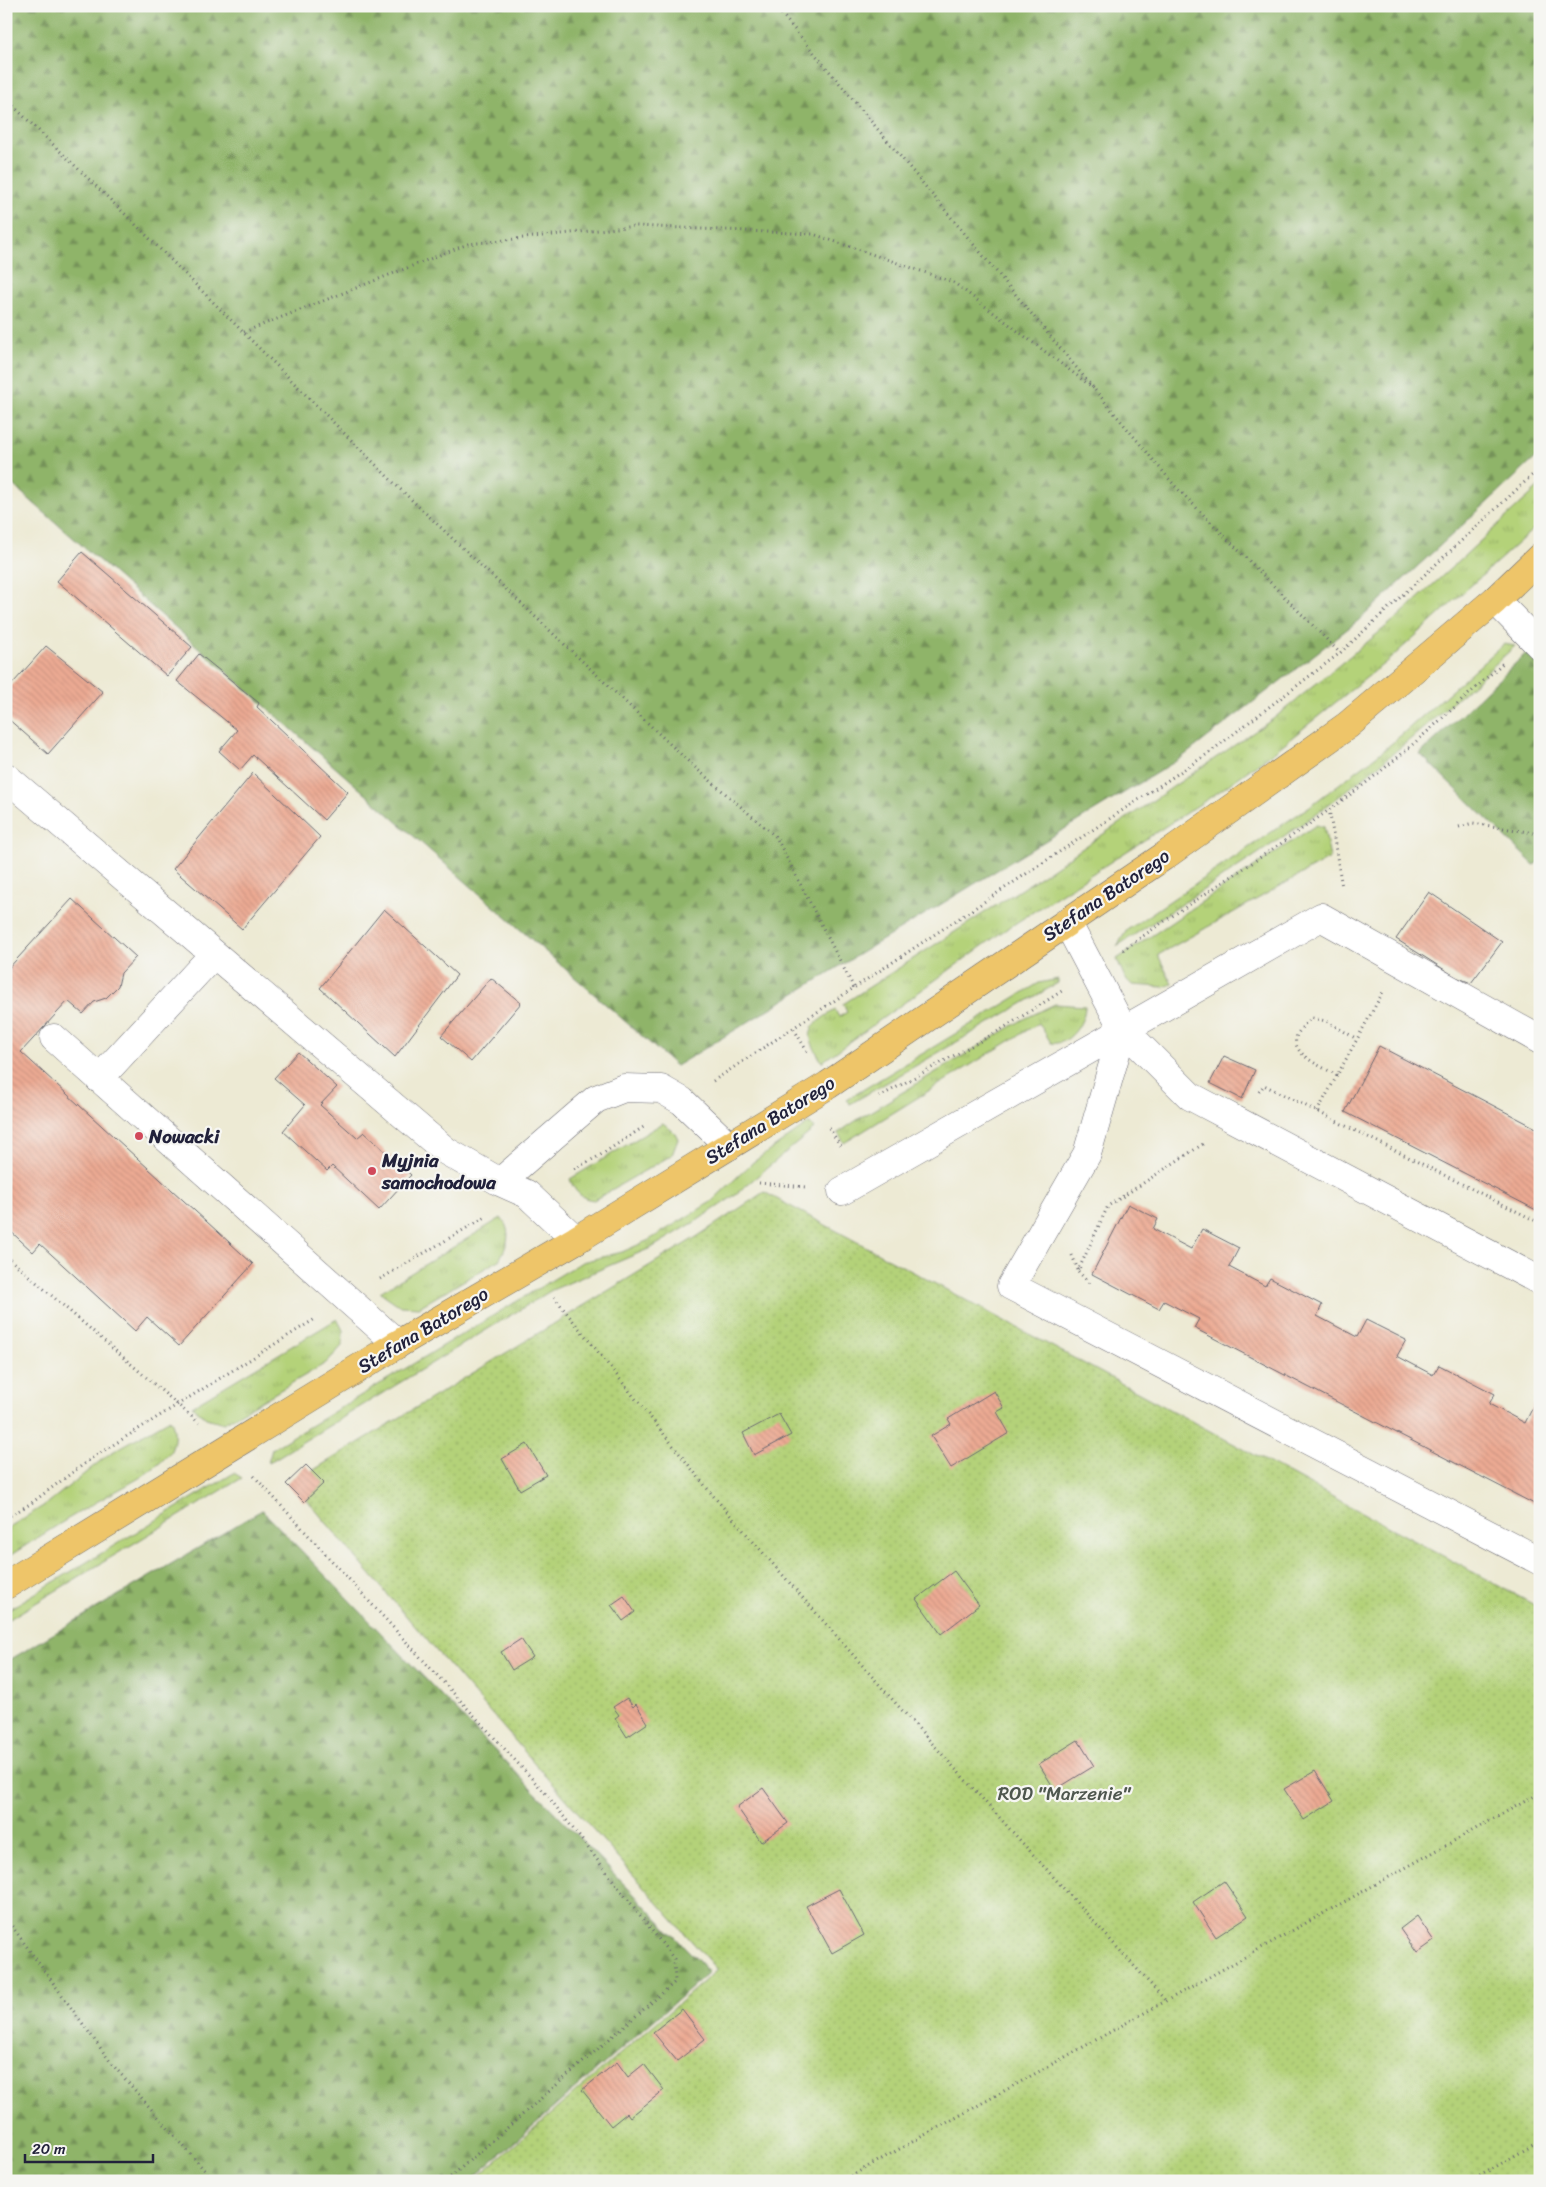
<svg xmlns="http://www.w3.org/2000/svg" width="1546" height="2187" viewBox="0 0 1546 2187" font-family="Sriracha,sans-serif">
<style>
.grass{fill:url(#grass-tufts);stroke:#6b7a5a}
.forest{fill:url(#forest-firs);stroke:#586b52}
.garden{fill:url(#garden-dots);stroke:#6b7a5a}
.building{fill:url(#building-back-hatch)}
.lines{fill:none;stroke-linecap:round;stroke-linejoin:round}
.minor-casing{stroke:#696871;stroke-width:29}
.major-casing{stroke:#696871;stroke-width:29}
.path{stroke:#696871;stroke-width:3;stroke-dasharray:1 4;stroke-linecap:butt}
.minor{stroke:#fff;stroke-width:28}
.major{stroke:#eec569;stroke-width:28}
.poi-dot{fill:#d1495b;stroke:#f6f6f2;stroke-width:2}
.labels{text-anchor:middle;dominant-baseline:central;stroke-width:4.5;stroke-linejoin:round;paint-order:stroke}
.street-label{font-size:19px;fill:#22223b;stroke:#f6f6f2}
.poi-label{font-size:19px;font-weight:bold;fill:#22223b;stroke:#f6f6f2;text-anchor:start}
.park-label{font-size:19px;fill:#4e574e;stroke:#f6f6f2}
</style>
<defs>
<pattern id="grass-tufts" width="24" height="20" patternUnits="userSpaceOnUse" patternTransform="scale(1.25)"><rect width="24" height="20" fill="#b4d279"/><path d="M3 7l-1-3M5 7V3M7 7l1-3M15 17l-1-3M17 17v-4M19 17l1-3" fill="none" stroke="#9ab46a"/></pattern>
<pattern id="forest-firs" width="22" height="20" patternUnits="userSpaceOnUse" patternTransform="scale(1.25)"><rect width="22" height="20" fill="#8fb469"/><path d="M5 1l3.5 6h-7zM16 11l3.5 6h-7z" fill="#749258"/></pattern>
<pattern id="garden-dots" width="8" height="8" patternUnits="userSpaceOnUse" patternTransform="scale(1.25)"><rect width="8" height="8" fill="#b4d279"/><path d="M2 2h.1M6 6h.1" fill="none" stroke="#9ab46a" stroke-width="1.8" stroke-linecap="round"/></pattern>
<pattern id="building-back-hatch" width="6" height="6" patternUnits="userSpaceOnUse" patternTransform="scale(1.25)"><rect width="6" height="6" fill="#ecaa93"/><path d="M-1 5l2 2M0 0l6 6M5-1l2 2" fill="none" stroke="#ca9280"/></pattern>
</defs>
<rect width="100%" height="100%" fill="#f6f6f2"/>
<filter id="ink" filterUnits="userSpaceOnUse"><feTurbulence type="fractalNoise" baseFrequency=".02" numOctaves="2"/><feDisplacementMap in="SourceGraphic" scale="10" xChannelSelector="R" yChannelSelector="G"/><feConvolveMatrix kernelMatrix="1 2 1 2 8 2 1 2 1" color-interpolation-filters="sRGB"/></filter>
<filter id="wash" filterUnits="userSpaceOnUse"><feTurbulence type="fractalNoise" baseFrequency=".0096" numOctaves="4" result="noise"/><feDisplacementMap in="SourceGraphic" scale="20" xChannelSelector="R" yChannelSelector="G"/><feGaussianBlur stdDeviation="1.12" result="paint"/><feColorMatrix in="noise" values="0 0 0 0 0 0 0 0 0 0 0 0 0 0 0 0 0 1.4 0 .05"/><feComposite in="paint" operator="in"/></filter>
<g filter="url(#wash)">
<rect width="100%" height="100%" fill="#edead4"/>
<path class="grass" d="M1540,486V523L1391,658L1275,751L1217,793L1002,932L822,1062C804,1032 806,1028 835,1010L839,1017L847,1012L843,1004L1043,875L1273,719L1399,616Z
M1504,644L1515,646C1449,707 1382,766 1309,819C1246,863 1181,904 1117,946L1127,930L1310,806L1383,751Z
M1316,825L1324,827L1330,858L1158,955L1172,984L1164,987L1132,985L1125,978L1117,959Z
M1058,979V983L850,1104L846,1100L1039,983Z
M1055,1004L1085,1006C1085,1023 1069,1046 1051,1043L1039,1023L844,1143L838,1133L860,1118L1022,1020Z
M663,1123L675,1133L678,1139L672,1155L594,1200C581,1199 574,1191 570,1179Z
M809,1123L814,1129L731,1198L698,1220L653,1247L552,1290L268,1463L272,1449L582,1262L622,1252L649,1240L711,1202L752,1163Z
M501,1218C513,1232 507,1246 499,1260L419,1307L400,1306L380,1292Z
M337,1319L343,1330L342,1346L326,1363L224,1423L206,1418L192,1406Z
M170,1419C176,1428 176,1446 168,1455C147,1478 114,1491 88,1507C60,1523 33,1541 6,1558V1529L48,1503L109,1454Z
M234,1473L242,1478L6,1621V1611Z"/>
<path class="forest" d="M6,6H1540V454L1359,620L1181,758L676,1066L6,479Z
M1540,640V861L1534,865L1420,754Z
M262,1510L709,1972L470,2181H6V1662Z"/>
<path class="garden" d="M764,1192L1540,1608V2181H473L717,1970C580,1814 441,1659 307,1500L324,1483L312,1471L698,1236Z"/>
<g id="blocks">
<path class="building" d="M82,552L192,647L167,676L57,581Z
M46,646L103,692L48,754L6,717V691Z
M199,654L259,703L257,707L348,792L324,820L253,755L240,770L219,751L237,730L177,681Z
M253,773L320,837L242,929L173,869Z
M1429,892L1502,942L1471,983L1456,977L1396,939Z
M72,899L136,957L121,973L118,986L106,998L94,1002L83,1014L68,1001L21,1052L253,1264L179,1346L147,1317L135,1331L40,1244L33,1252L6,1227V971Z
M384,909L457,975L395,1057L320,988Z
M491,978L521,1003L471,1062L441,1036Z
M1379,1046L1540,1130V1212L1345,1112Z
M298,1052L337,1087L320,1105L357,1138L364,1132L411,1175L379,1210L332,1166L327,1171L283,1131L305,1105L274,1078Z
M1224,1056L1255,1070L1242,1099L1210,1083Z
M1128,1204L1158,1219L1153,1229L1191,1249L1202,1229L1239,1248L1229,1267L1265,1286L1270,1278L1322,1305L1317,1316L1357,1337L1366,1320L1406,1340L1397,1356L1433,1375L1439,1365L1495,1394L1489,1404L1525,1423L1534,1405L1540,1408V1507L1194,1328L1199,1319L1164,1301L1159,1309L1092,1274Z
M994,1391L1004,1408L997,1412L1009,1433L951,1468L931,1436L951,1424L948,1419Z
M779,1414L791,1435L754,1455L743,1433Z
M527,1444L546,1475L520,1490L502,1459Z
M306,1465L324,1483L304,1502L286,1484Z
M954,1571L979,1605L941,1634L916,1599Z
M624,1596L635,1612L623,1621L611,1605Z
M521,1639L533,1657L512,1670L501,1652Z
M627,1698L633,1707L636,1704L648,1723L627,1737L615,1718L619,1715L613,1707Z
M1078,1740L1094,1766L1055,1790L1039,1764Z
M1315,1771L1334,1801L1304,1820L1284,1789Z
M763,1788L788,1823L761,1842L737,1807Z
M1224,1881L1248,1916L1216,1937L1193,1902Z
M839,1889L864,1935L832,1953L806,1906Z
M1417,1916L1434,1941L1417,1953L1400,1929Z
M682,2009L705,2039L677,2061L653,2032Z
M617,2062L628,2077L644,2064L664,2090L630,2117L627,2113L611,2126L582,2090Z"/>
</g>
</g>
<g filter="url(#ink)">
<use href="#blocks" fill-opacity="0" stroke="#696871" stroke-width="1"/>
<g class="lines">
<g class="minor-casing">
<path id="minor" d="M1495,600L1540,646
M6,777L446,1151L500,1182L527,1194L576,1240
M1067,922L1123,1029L1190,1096L1540,1281
M1123,1029L1087,1154L1011,1286L1540,1561
M54,1038L398,1344
M99,1079L214,954
M500,1182L596,1099L624,1088L661,1089L682,1101L729,1146
M842,1191L1321,917L1540,1040"/>
</g>
<g class="major-casing">
<path id="major" d="M6,1585L398,1344L576,1240L828,1085L1163,857L1348,725L1495,600L1540,557"/>
</g>
<path class="path" d="M775,6L1175,486L1340,653
M6,99L127,216L399,488L690,763L776,837L854,988
M244,332L468,244L636,226L813,234L953,282L1096,390
M1329,809L1342,887
M1459,827L1473,823L1540,834
M1123,950C1206,891 1295,838 1376,775C1420,740 1462,700 1504,662
M794,1029L809,1055
M1337,1075C1323,1067 1286,1053 1298,1033C1302,1027 1306,1022 1312,1018L1326,1021L1357,1039
M713,1081L1206,755L1340,653L1540,468
M1259,1092L1264,1085L1540,1223
M879,1097L1002,1029L1062,991
M1317,1112L1383,992
M829,1128L842,1148
M574,1169L599,1156L645,1126
M759,1183L806,1187
M1072,1255L1078,1270
M6,1256L199,1423
M380,1279L487,1216
M1089,1283L1078,1271L1108,1206L1203,1144
M554,1297L715,1498L891,1698L1165,2000
M254,1476L547,1795L674,1959L675,1982L446,2181
M6,1518L30,1504L92,1458L315,1319
M6,1918L112,2064L214,2181
M842,2181L1540,1793
M1471,2181L1540,2141"/>
<use href="#minor" class="minor"/>
<use href="#major" class="major"/>
</g>
</g>
<g class="poi-dot">
<circle cx="139" cy="1136" r="5"/>
<circle cx="372" cy="1171" r="5"/>
</g>
<g class="labels">
<g class="street-label">
<text transform="translate(1106 895) rotate(-34)">Stefana Batorego</text>
<text transform="translate(770 1120) rotate(-32)">Stefana Batorego</text>
<text transform="translate(423 1330) rotate(-31)">Stefana Batorego</text>
</g>
<g class="poi-label">
<text x="149" y="1136">Nowacki</text>
<text x="382" y="1160">Myjnia<tspan x="382" dy="22">samochodowa</tspan></text>
</g>
<g class="park-label">
<text x="1064" y="1793">ROD "Marzenie"</text>
</g>
</g>
<rect width="1546" height="2187" fill="none" stroke="#f6f6f2" stroke-width="25"/>
<path d="M25 2154v8h128v-8" fill="none" stroke="#22223b" stroke-width="2.5"/>
<text x="32" y="2154" font-size="15" fill="#22223b" stroke="#f6f6f2" stroke-width="4" paint-order="stroke">20 m</text>
</svg>
